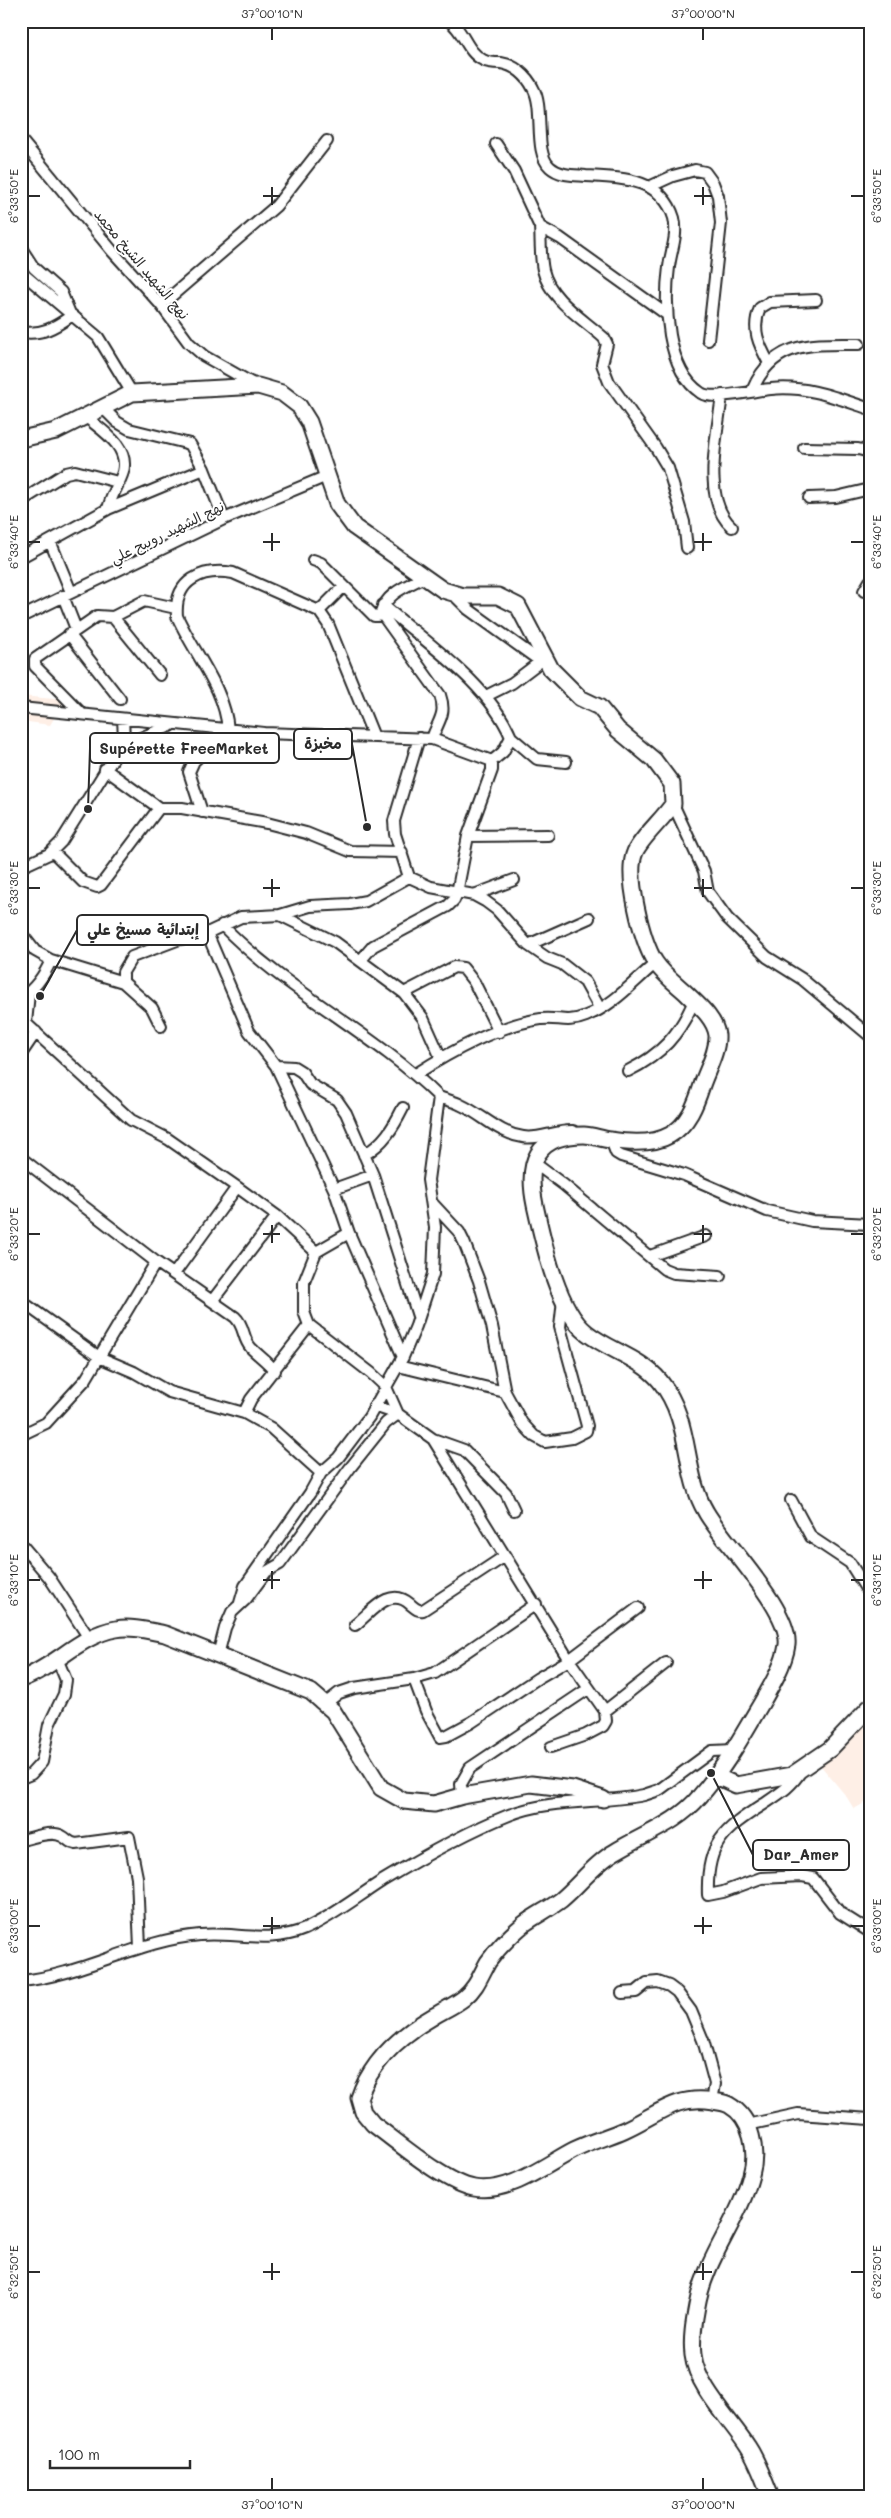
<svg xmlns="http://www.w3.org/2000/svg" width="891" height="2518" viewBox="0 0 891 2518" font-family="Mali,'Playpen Sans Arabic',sans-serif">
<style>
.built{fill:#feefe6}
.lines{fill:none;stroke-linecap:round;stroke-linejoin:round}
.street-casing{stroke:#2b2b2b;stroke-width:14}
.secondary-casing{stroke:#2b2b2b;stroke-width:19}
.street{stroke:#fff;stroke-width:10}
.secondary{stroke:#fff;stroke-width:15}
.ticks{fill:none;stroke:#2b2b2b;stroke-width:2}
.labels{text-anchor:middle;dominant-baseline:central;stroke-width:4;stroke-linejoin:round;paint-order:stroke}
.street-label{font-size:14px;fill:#2b2b2b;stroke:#fff}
.leader{fill:none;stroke:#2b2b2b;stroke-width:2}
.callout-dot{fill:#2b2b2b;stroke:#fff;stroke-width:2}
.callout{fill:#fff;stroke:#2b2b2b;stroke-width:2}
.callout-label{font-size:15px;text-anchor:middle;font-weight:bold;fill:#2b2b2b}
.neatline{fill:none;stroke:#2b2b2b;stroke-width:2}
.ticks-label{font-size:12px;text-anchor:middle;fill:#2b2b2b}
</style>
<rect width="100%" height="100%" fill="#fff"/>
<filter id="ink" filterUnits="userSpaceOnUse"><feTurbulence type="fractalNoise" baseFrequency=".02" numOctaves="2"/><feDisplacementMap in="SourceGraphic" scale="10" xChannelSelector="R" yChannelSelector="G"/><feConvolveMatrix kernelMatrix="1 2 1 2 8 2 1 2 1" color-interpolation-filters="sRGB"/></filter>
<g filter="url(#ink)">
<path class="built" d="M21,696L65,700L50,725L21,721Z
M870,1720V1800L854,1809L846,1796L821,1766Z"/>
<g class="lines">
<g class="street-casing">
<path id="street" d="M449,21C464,30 466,52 483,60C488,63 496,63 501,63C515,65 527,76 533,88C545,108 533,152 550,167C560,176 574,175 586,176C622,178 662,178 674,218C678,236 671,250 669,267C664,304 666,370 701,393C712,401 756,390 771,389C806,385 837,398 870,409
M21,140L113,252L161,305L189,343L204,356L257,386
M496,144L514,171L540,227L560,238L666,314
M651,186L673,176L695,170L705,172L713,183L718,196L721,223L708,340
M540,227C541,241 540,256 543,270C550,300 582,318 604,338L607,344L602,364L609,382L656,448L668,468L684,522L687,548
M21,248L34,268L61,292L71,316C54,328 42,335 21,332
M21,272L98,337L132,393
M161,305L276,206L327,141
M769,363C759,345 751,329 760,308L770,302L816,300
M752,391C773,340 813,344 859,344
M722,395C718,432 700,499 732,527
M102,407L117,422L129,429L190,444L204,469L224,519
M804,448L858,449L870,452
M809,498L836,497L870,489
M21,501L66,473L75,471L118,482
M108,509L204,469
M50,541L71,592
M21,557L108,509C111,495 119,485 123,472C130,446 101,430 85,416
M313,560L321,563L374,616H378L381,613
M864,591L870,581
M454,595L468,609L540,661
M63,596L76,629
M383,605C425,642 489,684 511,737L503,752L492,761
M319,611L344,586
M21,617L224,519L327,476
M113,617L160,675
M69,634L120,699
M486,696L512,683L545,658
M21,708L264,733L432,739C438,720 447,715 440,695L381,613C386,593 407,586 424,577
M82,714L35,666V659L97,616L113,617L144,601L176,608
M511,737L537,759L566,762
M121,746L170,726
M105,769L159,808H182L267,823L306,833L350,851L402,852
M673,804L704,871L708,892L727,918L767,957L802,979L870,1036
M202,812L189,772L194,761L228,730C225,688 194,654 177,616C174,580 202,568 233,573L319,611L328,624L374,737
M468,836L548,835
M52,851L83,882L97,887L101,885L159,808
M21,867L49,854L61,842L121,746L124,738L123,719
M409,877L395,834L394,821L419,738
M474,895L514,880
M280,915L335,942L404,993L423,1018L441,1058
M222,925C287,992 373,1032 439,1097
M21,933L35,951L51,960C45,974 35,989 21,998
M207,933L249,1031L276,1066L334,1189L349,1233
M528,945L589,918
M51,960L123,982L152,1008L161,1026
M361,960L373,946L448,906L454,900L457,893L468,836L492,770V761L432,739
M123,982V972L132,957L177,940L207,933L241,917L280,915L310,906L350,904L366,901L409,877L431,887L474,895L485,901L497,910L528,945L547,958L562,964L585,982L600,1009
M404,993L454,967L463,968L474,982L499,1032
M21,1019L131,1120L168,1139L237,1187L277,1216L316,1252L304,1282V1312L309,1325L371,1373L386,1387L398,1414L386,1423L350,1468L280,1564L266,1572L246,1599L232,1612L225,1628L218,1655
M26,1023L29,993
M21,1054L36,1032
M276,1066L294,1067L302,1072L310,1084L337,1100L346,1113L373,1175
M628,1071C662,1054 679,1035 694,1001
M416,1074C450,1052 501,1024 541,1019C560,1017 566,1024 586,1016C614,1005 633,982 656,963
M611,1140L616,1153L621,1156L684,1175L767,1211L812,1221L870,1224
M364,1155C384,1143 393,1128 403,1108
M21,1158L156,1262L235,1317C245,1326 242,1338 251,1348C259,1356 268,1362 275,1371
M533,1162L564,1185L664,1269L674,1273L720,1276
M334,1189L373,1175L418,1316
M433,1204L459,1232L464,1242L479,1281L492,1326L505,1392L522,1423L534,1436L545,1442L572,1438L586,1431L587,1426L560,1327L563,1300
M316,1252L349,1233L403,1357
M650,1256L706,1236
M174,1274L237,1187
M21,1301L99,1357L134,1372L169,1392L244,1413
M212,1301L277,1216
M309,1325L251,1399L244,1413L271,1428L321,1473
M398,1366L505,1392
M374,1406L398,1414L433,1439L569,1660L605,1711L606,1721L603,1726L586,1735L551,1747
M21,1435L46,1423L86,1379L156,1262
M433,1439L464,1450L506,1493L514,1510
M791,1500L811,1537L850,1563L870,1595
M21,1544L49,1577L89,1638
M240,1603L245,1586L310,1493L321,1473L338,1458L369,1417L403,1357L416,1326L433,1274L435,1227L428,1180L439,1097C446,1100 454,1101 461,1105C483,1115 498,1133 523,1137C539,1140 556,1130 573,1131
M355,1625C372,1611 390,1586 410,1604C415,1608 417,1611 423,1610L505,1556
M414,1679L426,1711L440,1737L446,1736L472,1722L538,1678L569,1660L638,1608
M326,1703L339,1693L354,1688L414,1679L435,1673L536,1604
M605,1711L666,1663
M801,1771C792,1786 779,1794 764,1804C723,1830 706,1844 708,1895L723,1892L761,1878L802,1876L813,1878L840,1913L870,1932
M21,1778L31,1774L42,1762L49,1725L64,1694L66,1680L58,1661
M462,1796L461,1784L470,1768L588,1689
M21,1840C33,1838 51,1830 62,1836C68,1839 69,1843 76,1844L129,1837L137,1877L140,1948
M21,1981C83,1975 138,1940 200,1935C236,1932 270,1944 305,1929C332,1917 357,1897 382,1881C422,1857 466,1832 509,1815C552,1798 600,1804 644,1795L659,1790L712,1751L734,1750
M622,1993L636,1992L647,1983L658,1982L669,1986L677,1992L691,2011L703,2040L715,2084L712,2101
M747,2125L798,2114L870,2119"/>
</g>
<g class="secondary-casing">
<path id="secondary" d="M21,439L56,431L132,393L258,386L282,393L299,406L309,422L337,504L354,527L443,590L463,596H498L518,606L551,669L580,698L599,707L618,730L654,760L672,784L673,804C663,819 642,837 635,852C625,875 642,941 655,962C663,974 676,984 686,993C697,1004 715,1018 717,1035C718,1051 707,1070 702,1085C696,1104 688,1125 670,1135C653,1145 629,1143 610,1140C601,1139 592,1135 584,1135C536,1135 526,1162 535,1205C543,1241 557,1310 587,1333C610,1351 641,1358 660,1381C693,1422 682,1472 706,1512C724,1544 791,1610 787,1645C784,1666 769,1690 758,1709C741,1738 723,1770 700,1796C677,1824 643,1834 613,1853C593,1865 579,1885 561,1900C549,1909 536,1915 524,1924C511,1935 498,1948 488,1962C480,1976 477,1987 464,1998C455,2005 444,2010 434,2016C401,2035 371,2061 359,2098L363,2112L373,2124C398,2142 445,2183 474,2188C509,2194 545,2165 574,2150C590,2142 608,2137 624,2130C656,2116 676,2094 713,2101C717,2102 724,2102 729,2105C752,2118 758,2151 751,2175C739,2221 705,2258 697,2306C694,2322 691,2339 693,2355C697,2388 731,2420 748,2447C758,2462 764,2481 771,2497
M21,1679C55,1667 80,1635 116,1629C132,1626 149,1631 165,1634L311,1692L333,1711L381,1788L404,1801L434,1804L462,1796L531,1784L573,1789L603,1799
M716,1776L736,1785L792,1775L830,1749L870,1707"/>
</g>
<use href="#street" class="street"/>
<use href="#secondary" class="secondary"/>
</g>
</g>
<path class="ticks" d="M272,28V40M703,28V40M272,187V205M703,187V205M28,196H40M263,196H280M694,196H712M851,196H864M272,533V551M703,533V551M28,542H40M263,542H280M694,542H712M851,542H864M272,879V897M703,879V897M28,888H40M263,888H280M694,888H712M851,888H864M272,1225V1243M703,1225V1243M28,1234H40M263,1234H280M694,1234H712M851,1234H864M272,1571V1589M703,1571V1589M28,1580H40M263,1580H280M694,1580H712M851,1580H864M272,1917V1934M703,1917V1934M28,1926H40M263,1926H280M694,1926H712M851,1926H864M272,2263V2280M703,2263V2280M28,2272H40M263,2272H280M694,2272H712M851,2272H864M272,2478V2490M703,2478V2490"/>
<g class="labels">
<g class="street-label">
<text transform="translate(142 264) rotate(50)">نهج الشهيد الشيخ محمد</text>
<text transform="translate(167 532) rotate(-26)">نهج الشهيد رويبح علي</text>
</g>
</g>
<path class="leader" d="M367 827L352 744M88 809L90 748M40 996L77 930M711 1773L753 1855"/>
<g class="callout-dot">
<circle cx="367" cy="827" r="5"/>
<circle cx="88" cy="809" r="5"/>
<circle cx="40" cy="996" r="5"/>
<circle cx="711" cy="1773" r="5"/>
</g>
<g class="callout">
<rect x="294" y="729" width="58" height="30" rx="5"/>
<rect x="90" y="733" width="189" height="30" rx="5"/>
<rect x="77" y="915" width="131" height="30" rx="5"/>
<rect x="753" y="1840" width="96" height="30" rx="5"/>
</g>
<g class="callout-label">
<text x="323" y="749">مخبزة</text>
<text x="184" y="754">Supérette FreeMarket</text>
<text x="143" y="935">إبتدائية مسيخ علي</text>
<text x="801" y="1860">Dar_Amer</text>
</g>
<rect width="891" height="2518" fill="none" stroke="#fff" stroke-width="55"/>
<path d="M50 2460v8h140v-8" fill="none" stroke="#2b2b2b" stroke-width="2.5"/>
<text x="58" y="2460" font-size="15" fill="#2b2b2b" stroke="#ffffff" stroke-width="4" paint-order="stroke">100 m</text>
<rect x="28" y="28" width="836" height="2462" class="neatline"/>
<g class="ticks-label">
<text x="272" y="18">37°00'10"N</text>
<text x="703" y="18">37°00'00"N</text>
<text transform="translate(877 196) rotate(-90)" y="4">6°33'50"E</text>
<text transform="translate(14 196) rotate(-90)" y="4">6°33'50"E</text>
<text transform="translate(877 542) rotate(-90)" y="4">6°33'40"E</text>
<text transform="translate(14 542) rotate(-90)" y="4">6°33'40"E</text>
<text transform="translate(877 888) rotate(-90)" y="4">6°33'30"E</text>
<text transform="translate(14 888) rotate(-90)" y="4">6°33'30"E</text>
<text transform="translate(877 1234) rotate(-90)" y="4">6°33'20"E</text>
<text transform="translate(14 1234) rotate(-90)" y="4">6°33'20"E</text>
<text transform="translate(14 1580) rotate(-90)" y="4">6°33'10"E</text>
<text transform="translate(877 1580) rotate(-90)" y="4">6°33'10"E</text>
<text transform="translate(14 1926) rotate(-90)" y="4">6°33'00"E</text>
<text transform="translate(877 1926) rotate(-90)" y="4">6°33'00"E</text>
<text transform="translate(14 2272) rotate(-90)" y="4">6°32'50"E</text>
<text transform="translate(877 2272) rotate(-90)" y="4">6°32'50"E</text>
<text x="272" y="2509">37°00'10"N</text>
<text x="703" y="2509">37°00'00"N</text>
</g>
</svg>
